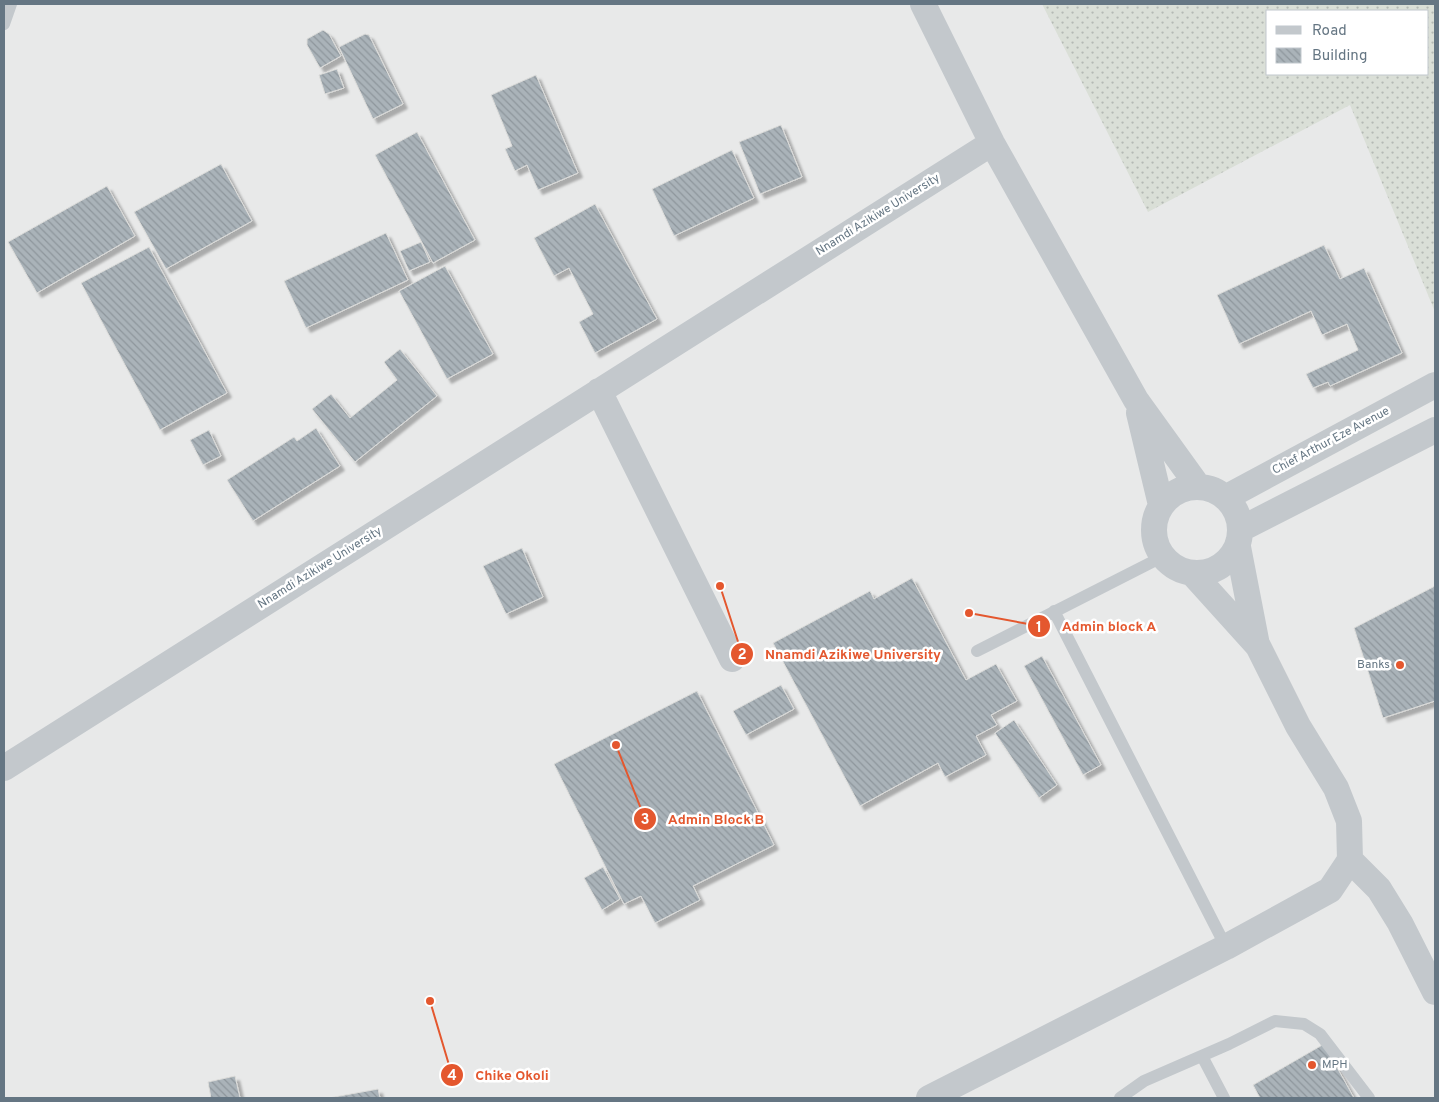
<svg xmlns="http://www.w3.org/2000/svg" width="1439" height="1102" viewBox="0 0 1439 1102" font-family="Overpass,sans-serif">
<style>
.built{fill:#e8e9e9;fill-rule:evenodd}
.grass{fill:url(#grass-dots);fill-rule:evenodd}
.building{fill:url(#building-back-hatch);stroke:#dcdcda;filter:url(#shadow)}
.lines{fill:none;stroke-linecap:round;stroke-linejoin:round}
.lane{stroke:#c3c8cc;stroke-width:12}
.street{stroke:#c3c8cc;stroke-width:26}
.poi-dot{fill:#e4572e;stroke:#fff;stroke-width:2}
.labels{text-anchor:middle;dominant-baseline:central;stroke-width:5;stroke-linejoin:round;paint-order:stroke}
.street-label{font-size:12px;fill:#657683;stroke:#fff}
.poi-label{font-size:12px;fill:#657683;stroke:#fff;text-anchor:end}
.leader{fill:none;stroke:#e4572e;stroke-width:2}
.callout-dot{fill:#e4572e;stroke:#fff;stroke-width:2}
.mark-label{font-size:15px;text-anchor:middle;font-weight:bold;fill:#fff}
.callout-label{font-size:14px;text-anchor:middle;font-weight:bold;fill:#e4572e;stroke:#fff;stroke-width:5;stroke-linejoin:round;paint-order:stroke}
</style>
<defs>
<pattern id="grass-dots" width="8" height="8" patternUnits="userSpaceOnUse" patternTransform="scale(1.25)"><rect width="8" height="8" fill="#dadfd7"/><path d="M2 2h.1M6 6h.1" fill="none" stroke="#b4b9b4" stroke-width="1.8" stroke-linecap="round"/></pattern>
<pattern id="building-back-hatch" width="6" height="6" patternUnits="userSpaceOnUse" patternTransform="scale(1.25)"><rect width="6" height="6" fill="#aab3b9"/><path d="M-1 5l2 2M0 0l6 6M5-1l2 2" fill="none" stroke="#8e969c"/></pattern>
<filter id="shadow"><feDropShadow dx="4.5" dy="4.5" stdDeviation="1" flood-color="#0004"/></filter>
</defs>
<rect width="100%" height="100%" fill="#fafaf8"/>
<path class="built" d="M4,4H1435V1098H4ZM1268,11H1428V74H1268Z"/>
<path class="grass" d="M1042,4H1435V312L1350,105L1148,212ZM1268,11H1428V74H1268Z"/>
<path class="building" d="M323,30L329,34L341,56L320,68L307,45V39Z
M365,34L369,35L403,104L373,119L339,47Z
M337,69L344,88L325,94L319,75Z
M536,75L578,173L538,190L527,165L515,171L505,149L512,146L491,95Z
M781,125L802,177L760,194L739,142Z
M417,132L475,240L433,263L375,155Z
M732,150L754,198L674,236L652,189Z
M221,164L252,221L166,269L134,212Z
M107,186L135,236L37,293L8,242Z
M595,204L657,319L595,353L579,322L593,314L569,268L554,276L534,238Z
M386,233L408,280L306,328L284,281Z
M421,242L430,262L409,271L400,251Z
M1324,245L1340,279L1364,268L1402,353L1330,386L1328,382L1313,388L1306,374L1358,350L1347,324L1322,335L1311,311L1239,344L1217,295Z
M149,247L227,393L160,430L81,283Z
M445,266L493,354L447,379L399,291Z
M400,349L437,396L355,462L312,409L331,394L350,418L397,380L384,362Z
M316,428L340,466L253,521L227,480L294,437L297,441Z
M209,430L221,456L203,465L190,440Z
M522,548L543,597L506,614L483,566Z
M912,578L966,680L996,664L1017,701L991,715L997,725L976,736L986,755L945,777L938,763L860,806L773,643L870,591L874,599Z
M1435,586V701L1383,718L1354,628Z
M1042,656L1101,765L1083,775L1024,666Z
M781,685L794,709L746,735L733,711Z
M697,691L774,845L693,886L700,900L655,923L641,896L624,904L554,764Z
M1014,720L1057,785L1039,798L995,733Z
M603,867L620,899L602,910L584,878Z
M1324,1044L1354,1098H1260L1253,1085Z
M235,1076L240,1098H211L208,1082Z
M378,1089L380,1098H329Z"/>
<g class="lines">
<path class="lane" d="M4,24L11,4
M1054,611L1226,947
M977,651L1162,557
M1202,1056L1224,1098
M1120,1098L1144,1081L1229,1044L1275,1021L1304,1024L1320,1034L1369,1098"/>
<path class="street" d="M923,4L992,143L1136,400L1198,486
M599,391L732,659
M1139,413L1161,505
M1154 530a43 43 0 1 1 86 0a43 43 0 1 1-86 0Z
M1227,497L1435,385
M1241,529L1435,430
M1238,547L1257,645
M4,768L992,143
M1350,860L1379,889L1400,923L1435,992
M929,1098L1226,947L1330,890L1350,860L1349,821L1336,788L1298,726L1258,646L1193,574"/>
</g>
<g class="poi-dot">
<circle cx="1400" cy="665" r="5"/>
<circle cx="1312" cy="1065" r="5"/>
</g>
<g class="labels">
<g class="street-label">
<text transform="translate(878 215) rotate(-32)">Nnamdi Azikiwe University</text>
<text transform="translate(1331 441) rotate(-28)">Chief Arthur Eze Avenue</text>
<text transform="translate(320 568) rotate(-32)">Nnamdi Azikiwe University</text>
</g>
<g class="poi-label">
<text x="1390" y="665">Banks</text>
<text x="1322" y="1065" text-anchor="start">MPH</text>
</g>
</g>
<path class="leader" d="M969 613L1039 626M720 586L742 654M616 745L645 819M430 1001L452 1075"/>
<g class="callout-dot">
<circle cx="969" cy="613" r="5"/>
<circle cx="720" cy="586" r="5"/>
<circle cx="616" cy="745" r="5"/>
<circle cx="430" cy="1001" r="5"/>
<circle cx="1039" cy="626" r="12"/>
<circle cx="742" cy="654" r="12"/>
<circle cx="645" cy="819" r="12"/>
<circle cx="452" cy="1075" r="12"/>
</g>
<g class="mark-label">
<text x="1039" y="632">1</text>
<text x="742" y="659">2</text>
<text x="645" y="824">3</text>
<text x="452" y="1080">4</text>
</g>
<g class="callout-label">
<text x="1109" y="631">Admin block A</text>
<text x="853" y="659">Nnamdi Azikiwe University</text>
<text x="716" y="824">Admin Block B</text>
<text x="512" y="1080">Chike Okoli</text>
</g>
<rect width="1439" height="1102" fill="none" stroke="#657683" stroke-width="10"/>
<rect x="1266" y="10" width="162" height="65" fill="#ffffff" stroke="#c1c8cd"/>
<rect x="1276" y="26" width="25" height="8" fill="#c3c8cc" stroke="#c1c8cd"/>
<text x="1312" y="35" font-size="15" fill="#657683">Road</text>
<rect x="1276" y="48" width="25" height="15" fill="url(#building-back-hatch)" stroke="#c1c8cd"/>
<text x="1312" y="60" font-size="15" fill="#657683">Building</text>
</svg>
